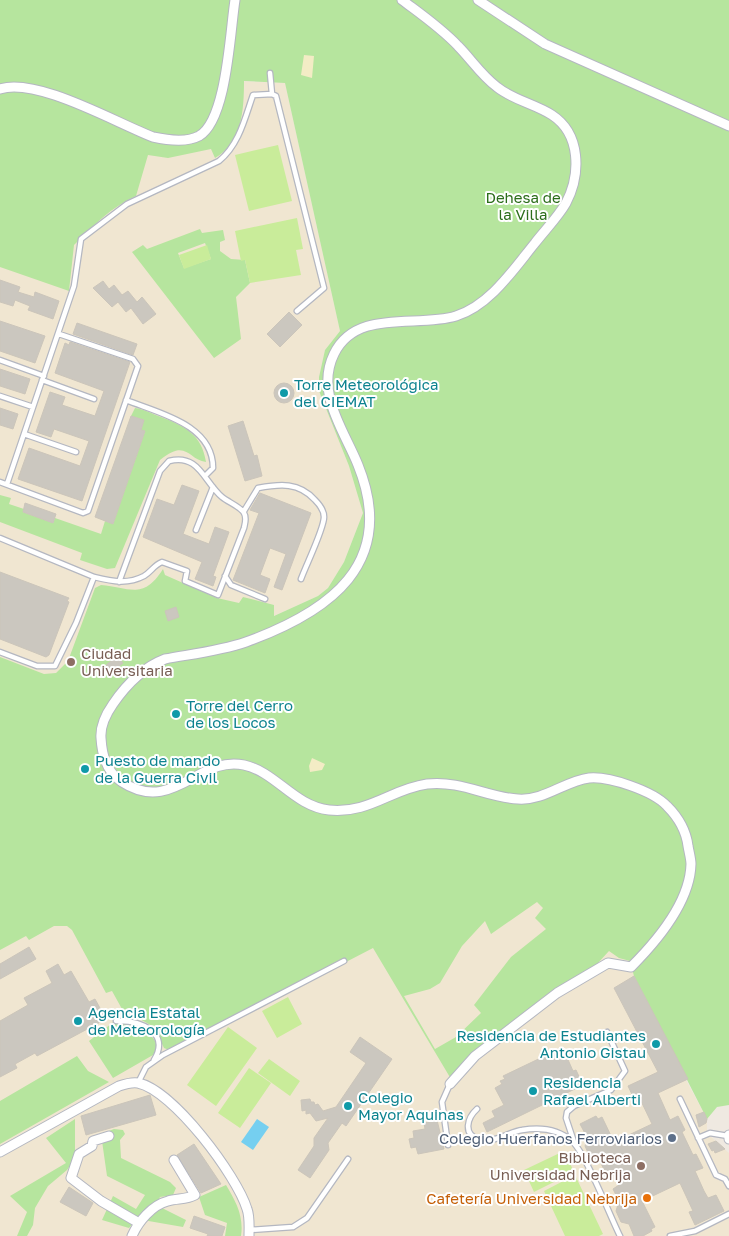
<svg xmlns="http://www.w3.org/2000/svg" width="729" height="1236" viewBox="0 0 729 1236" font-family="'Golos Text',sans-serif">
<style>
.education{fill:#f0e6d1}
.green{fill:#b6e59e;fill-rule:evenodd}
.sand{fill:#f3ecc5}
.pitch{fill:#c9ec9a}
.water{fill:#75cff0}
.building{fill:#cbc7bf;stroke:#cbc5ba}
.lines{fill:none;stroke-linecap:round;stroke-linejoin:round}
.lane-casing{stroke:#b4b7c1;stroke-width:7}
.street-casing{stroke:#b4b7c1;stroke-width:11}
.lane{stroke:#fff;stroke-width:4.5}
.street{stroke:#fff;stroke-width:9}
.culture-dot{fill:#0f9aa8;stroke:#fff;stroke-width:2}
.education-dot{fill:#8d6e63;stroke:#fff;stroke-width:2}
.service-dot{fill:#5c6f8a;stroke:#fff;stroke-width:2}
.food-dot{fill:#e8710a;stroke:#fff;stroke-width:2}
.labels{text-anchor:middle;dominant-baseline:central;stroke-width:4;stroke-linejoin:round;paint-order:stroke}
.park-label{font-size:15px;fill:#2c6e1b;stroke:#fff}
.culture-label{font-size:15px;fill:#0d838f;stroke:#fff;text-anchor:start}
.education-label{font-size:15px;fill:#785e54;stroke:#fff;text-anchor:start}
.service-label{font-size:15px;fill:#4e5e75;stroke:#fff;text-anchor:end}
.food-label{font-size:15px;fill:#c56008;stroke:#fff;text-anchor:end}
</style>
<rect width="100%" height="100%" fill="#efe9e1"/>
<path class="education" d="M238,81L285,83L340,331L325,350L319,377V391L349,466L363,513L344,562L328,588L318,596L223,639L561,794L686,1080L707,1119V1130L711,1137L729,1153V1236H0V91Z"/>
<path class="green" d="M0,0H729V1105L717,1107L707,1119L634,976L630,961L619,958L609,951L597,964L542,998L451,1079L373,948L346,962L344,958L169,1050L164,1048L154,1027L122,1009L112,991L106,993L72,930L67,926H54L29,940L26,936L0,950V657L44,674L56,673L68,661L95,588L101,585C129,587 143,601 163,569L165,575L217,598L239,603L243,597L274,605V616L318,596L328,588L344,562L363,513L349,466L319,391V377L325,350L340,331L285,83L244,81C244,110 242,143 215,158L211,149L168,158L148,155L136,196C111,207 93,226 74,245L69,291L0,267ZM537,902L543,908L535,918L546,929L511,957L474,1005L481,1013L456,1037L435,1049L404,996L430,989L440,983L462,946L485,921L491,934Z
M200,229L202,233L223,230L225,240L220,242V251L231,259L245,260L250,283L236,297L241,339L214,358L132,252L143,245L147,249ZM205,243L211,259L184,268L178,253Z
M135,408C144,409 152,414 161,417C184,426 202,434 206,462C188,460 187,438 160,460L115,568L107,569L80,560L82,553L0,522V495L11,498L9,504L24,509L23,512L53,523L55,518L101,534L105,521L113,524L145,431L141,430L144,420L131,416Z
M120,1017C138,1019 150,1031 158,1046L153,1055L113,1078L89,1041Z
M77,1056L88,1071L109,1082L0,1144V1101Z
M75,1119V1158L67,1170L48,1186L35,1208L33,1225L27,1236H17L27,1212L10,1196L66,1163L46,1138Z
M114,1129L123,1130L125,1134L120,1140L121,1158L170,1182L176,1188L173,1195L160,1197L156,1205L186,1220L183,1227L137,1219L129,1228L102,1220L113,1196L136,1209L145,1195L107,1176L101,1134Z
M226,1185C236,1202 244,1216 241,1236H225L227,1223L205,1215L199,1197Z"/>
<path class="sand" d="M304,55L314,56L312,78L301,75Z
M312,758L325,764L322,770L310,772L309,766Z"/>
<path class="pitch" d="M278,145L292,201L249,211L235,155Z
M297,218L303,249L296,250L301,275L250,283L245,260L241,261L235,231Z
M207,245L211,259L184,269L179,255Z
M288,997L302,1024L277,1038L262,1011Z
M228,1027L257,1048L216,1106L187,1085Z
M269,1059L300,1081L290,1096L258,1073Z
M249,1068L271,1083L240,1128L218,1113Z
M564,1151L574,1172L534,1192L524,1170Z
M575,1175L603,1234L599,1236H565L544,1191Z"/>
<path class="water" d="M257,1119L269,1127L253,1150L241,1142Z"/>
<path class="building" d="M0,280L20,287L18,292L34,297L35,292L59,301L53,319L28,310L30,306L15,300L13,306L0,302Z
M103,281L109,289L114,285L122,295L128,291L137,302L142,297L156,314L143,324L131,308L126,312L118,302L112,307L93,288Z
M289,312L302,325L280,347L267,334Z
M0,321L45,336L35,363L0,351Z
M77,323L137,344L133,355L73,334Z
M70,342L130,362L82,501L18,479L29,448L80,466L89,441L54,429L51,437L36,432L50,392L65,397L62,405L95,416L104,391L55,373L65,343L69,345Z
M0,369L30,379L25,394L0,386Z
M274 393a10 10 0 1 1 20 0a10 10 0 1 1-20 0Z
M0,408L18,414L13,429L0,425Z
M131,416L144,420L141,430L145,431L113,524L95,517Z
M243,421L254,456L257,455L262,476L245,481L228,426Z
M182,485L199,491L183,534L209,544L215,527L229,532L213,576L216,577L213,586L195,579L202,562L143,537L157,499L174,505Z
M260,493L311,513L282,590L274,587L286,554L270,548L260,575L270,579L265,593L233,580L259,513L250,510Z
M25,503L56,514L53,523L23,512Z
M0,572L69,598L67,601L69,602L49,655L46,657L0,639Z
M176,607L179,617L168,621L165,611Z
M117,656L123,663L110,673L105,666Z
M29,947L36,959L0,979V964Z
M58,964L64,975L71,971L89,1002L95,999L106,1019L37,1056L35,1053L15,1064L17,1068L0,1077V1021L28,1005L24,998L52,983L46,971Z
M634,976L688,1079L658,1093L670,1120L678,1116L685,1130L682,1132L693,1155L696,1154L703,1168L695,1171L704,1191L708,1198L716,1195L724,1211L695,1225L689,1212L693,1211L680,1183L642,1201L655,1227L651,1229L652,1231L643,1236H634L629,1224L621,1222L616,1211L619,1201L613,1189L619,1185L612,1171L606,1173L599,1160L590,1157L585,1146L588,1139L580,1124L596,1116L598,1119L602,1117L614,1142L652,1124L641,1101L636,1103L628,1086L658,1072L614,988Z
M360,1037L392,1059L346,1126L342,1123L328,1143L329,1150L310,1178L298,1170L314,1146V1138L328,1118L316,1121L310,1113L306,1114V1110L302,1111L301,1100L310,1099L311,1102H314L315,1105L318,1104L323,1111L336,1107L366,1063L350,1052Z
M551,1053L552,1056L556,1053L558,1057L565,1053L573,1071L576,1070L583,1085L487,1132L483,1123L495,1117L492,1111L504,1105L495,1088L502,1084L500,1081L505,1079L503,1076Z
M150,1095L156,1115L86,1135L81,1116Z
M704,1112L707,1119L706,1123L699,1127L696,1115Z
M437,1120L444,1149L418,1154L416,1147L411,1148L409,1139L414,1138L413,1131L425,1129L424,1123Z
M716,1141L725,1149L715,1153L714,1150L712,1151L708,1144Z
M194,1144L221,1184L201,1193L177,1155Z
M69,1187L93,1203L86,1216L60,1202Z
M194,1216L225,1227L222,1236H207L208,1234L190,1228Z"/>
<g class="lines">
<g class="lane-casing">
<path id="lane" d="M270,73L272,94
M0,360L44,376
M42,380L94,399
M0,396L33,407
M126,400C158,413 213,424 213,468L205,476
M24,434L76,452
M0,482L83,513L88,511L138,366L133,359L59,334
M7,484L74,286L81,239L127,204L219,161C239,145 245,118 253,95L272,94L276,96L324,288L297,311
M244,511L258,488C280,484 299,482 315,500C320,505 324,511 324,517C324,529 306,565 301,579
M196,530L213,487
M0,538L94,577L76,623L55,666H37L0,652
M225,576L231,585L265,599
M94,577C111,581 127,585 144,576C151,572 154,565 162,562L187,571L185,581L218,595L244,528C245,523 247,518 244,513C241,507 228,502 222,497C204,482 199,453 169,461L160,471L119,582
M116,1021C140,1020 171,1032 154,1060
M138,1083L146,1067L163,1055L344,961
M680,1099L716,1175L725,1179L729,1186
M477,1109C467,1118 463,1134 478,1139C492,1145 508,1132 522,1130C539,1127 558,1129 572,1141C586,1154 610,1216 620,1236
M698,1138L710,1133L728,1136
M574,1142L566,1118L567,1112L574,1106L611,1090L625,1071L607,1032
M448,1145L442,1102L450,1084
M249,1230L293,1227L307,1218L348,1159
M670,1236L695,1231L729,1214"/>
</g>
<g class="street-casing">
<path id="street" d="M402,0C422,15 441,28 458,46C471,59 481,75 497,87C513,100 535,104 552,115C581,134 581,174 566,203C558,217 545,230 535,243C513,270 490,305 456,316C417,328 356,308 334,354C315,393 344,430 358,465C398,564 329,612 246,642C220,651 192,654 165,659C144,667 126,685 113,704C106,714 100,725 101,738C102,755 106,772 122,782C173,815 199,755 244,765C276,772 294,806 329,810C369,814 391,789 427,784C461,780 489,798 518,799C544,801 565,781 589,778C609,776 653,791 667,806C678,817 686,830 688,846C689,852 691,859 691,864C690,903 656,942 631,967L608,963L557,993L475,1056L450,1084
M478,0L545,44L729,126
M0,89C37,77 116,123 153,137C167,140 186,143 199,136C227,120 230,31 235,0
M729,1135V1139
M109,1136L93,1141L92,1146L79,1154L71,1178L101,1201L139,1223
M0,1152L119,1086C125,1084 132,1082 138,1083C173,1090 237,1176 247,1209C250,1217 249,1228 249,1236
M132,1236C138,1222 152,1205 168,1201C177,1198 186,1200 195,1195L174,1160"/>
</g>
<use href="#lane" class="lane"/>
<use href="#street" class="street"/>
</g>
<g class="culture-dot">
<circle cx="284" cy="393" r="5"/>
<circle cx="176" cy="714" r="5"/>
<circle cx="85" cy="769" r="5"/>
<circle cx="78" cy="1021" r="5"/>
<circle cx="656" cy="1044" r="5"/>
<circle cx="533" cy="1091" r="5"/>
<circle cx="348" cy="1106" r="5"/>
</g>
<g class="education-dot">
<circle cx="71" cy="662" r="5"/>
<circle cx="641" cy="1166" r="5"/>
</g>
<circle class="service-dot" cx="672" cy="1138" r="5"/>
<circle class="food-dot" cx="647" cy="1198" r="5"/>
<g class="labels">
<g class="park-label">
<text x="523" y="197">Dehesa de<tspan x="523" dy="17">la Villa</tspan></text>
</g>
<g class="culture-label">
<text x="294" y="384">Torre Meteorológica<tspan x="294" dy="17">del CIEMAT</tspan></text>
<text x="186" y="705">Torre del Cerro<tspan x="186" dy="17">de los Locos</tspan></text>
<text x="95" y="760">Puesto de mando<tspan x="95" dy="17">de la Guerra Civil</tspan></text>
<text x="88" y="1012">Agencia Estatal<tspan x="88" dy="17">de Meteorología</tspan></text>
<text x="646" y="1035" text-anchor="end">Residencia de Estudiantes<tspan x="646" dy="17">Antonio Gistau</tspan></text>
<text x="543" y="1082">Residencia<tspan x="543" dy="17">Rafael Alberti</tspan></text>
<text x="358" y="1097">Colegio<tspan x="358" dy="17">Mayor Aquinas</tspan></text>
</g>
<g class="education-label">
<text x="81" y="653">Ciudad<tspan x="81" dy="17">Universitaria</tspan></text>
<text x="631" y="1157" text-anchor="end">Biblioteca<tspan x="631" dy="17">Universidad Nebrija</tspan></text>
</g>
<g class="service-label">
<text x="662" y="1138">Colegio Huerfanos Ferroviarios</text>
</g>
<g class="food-label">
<text x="637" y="1198">Cafetería Universidad Nebrija</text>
</g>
</g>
</svg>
